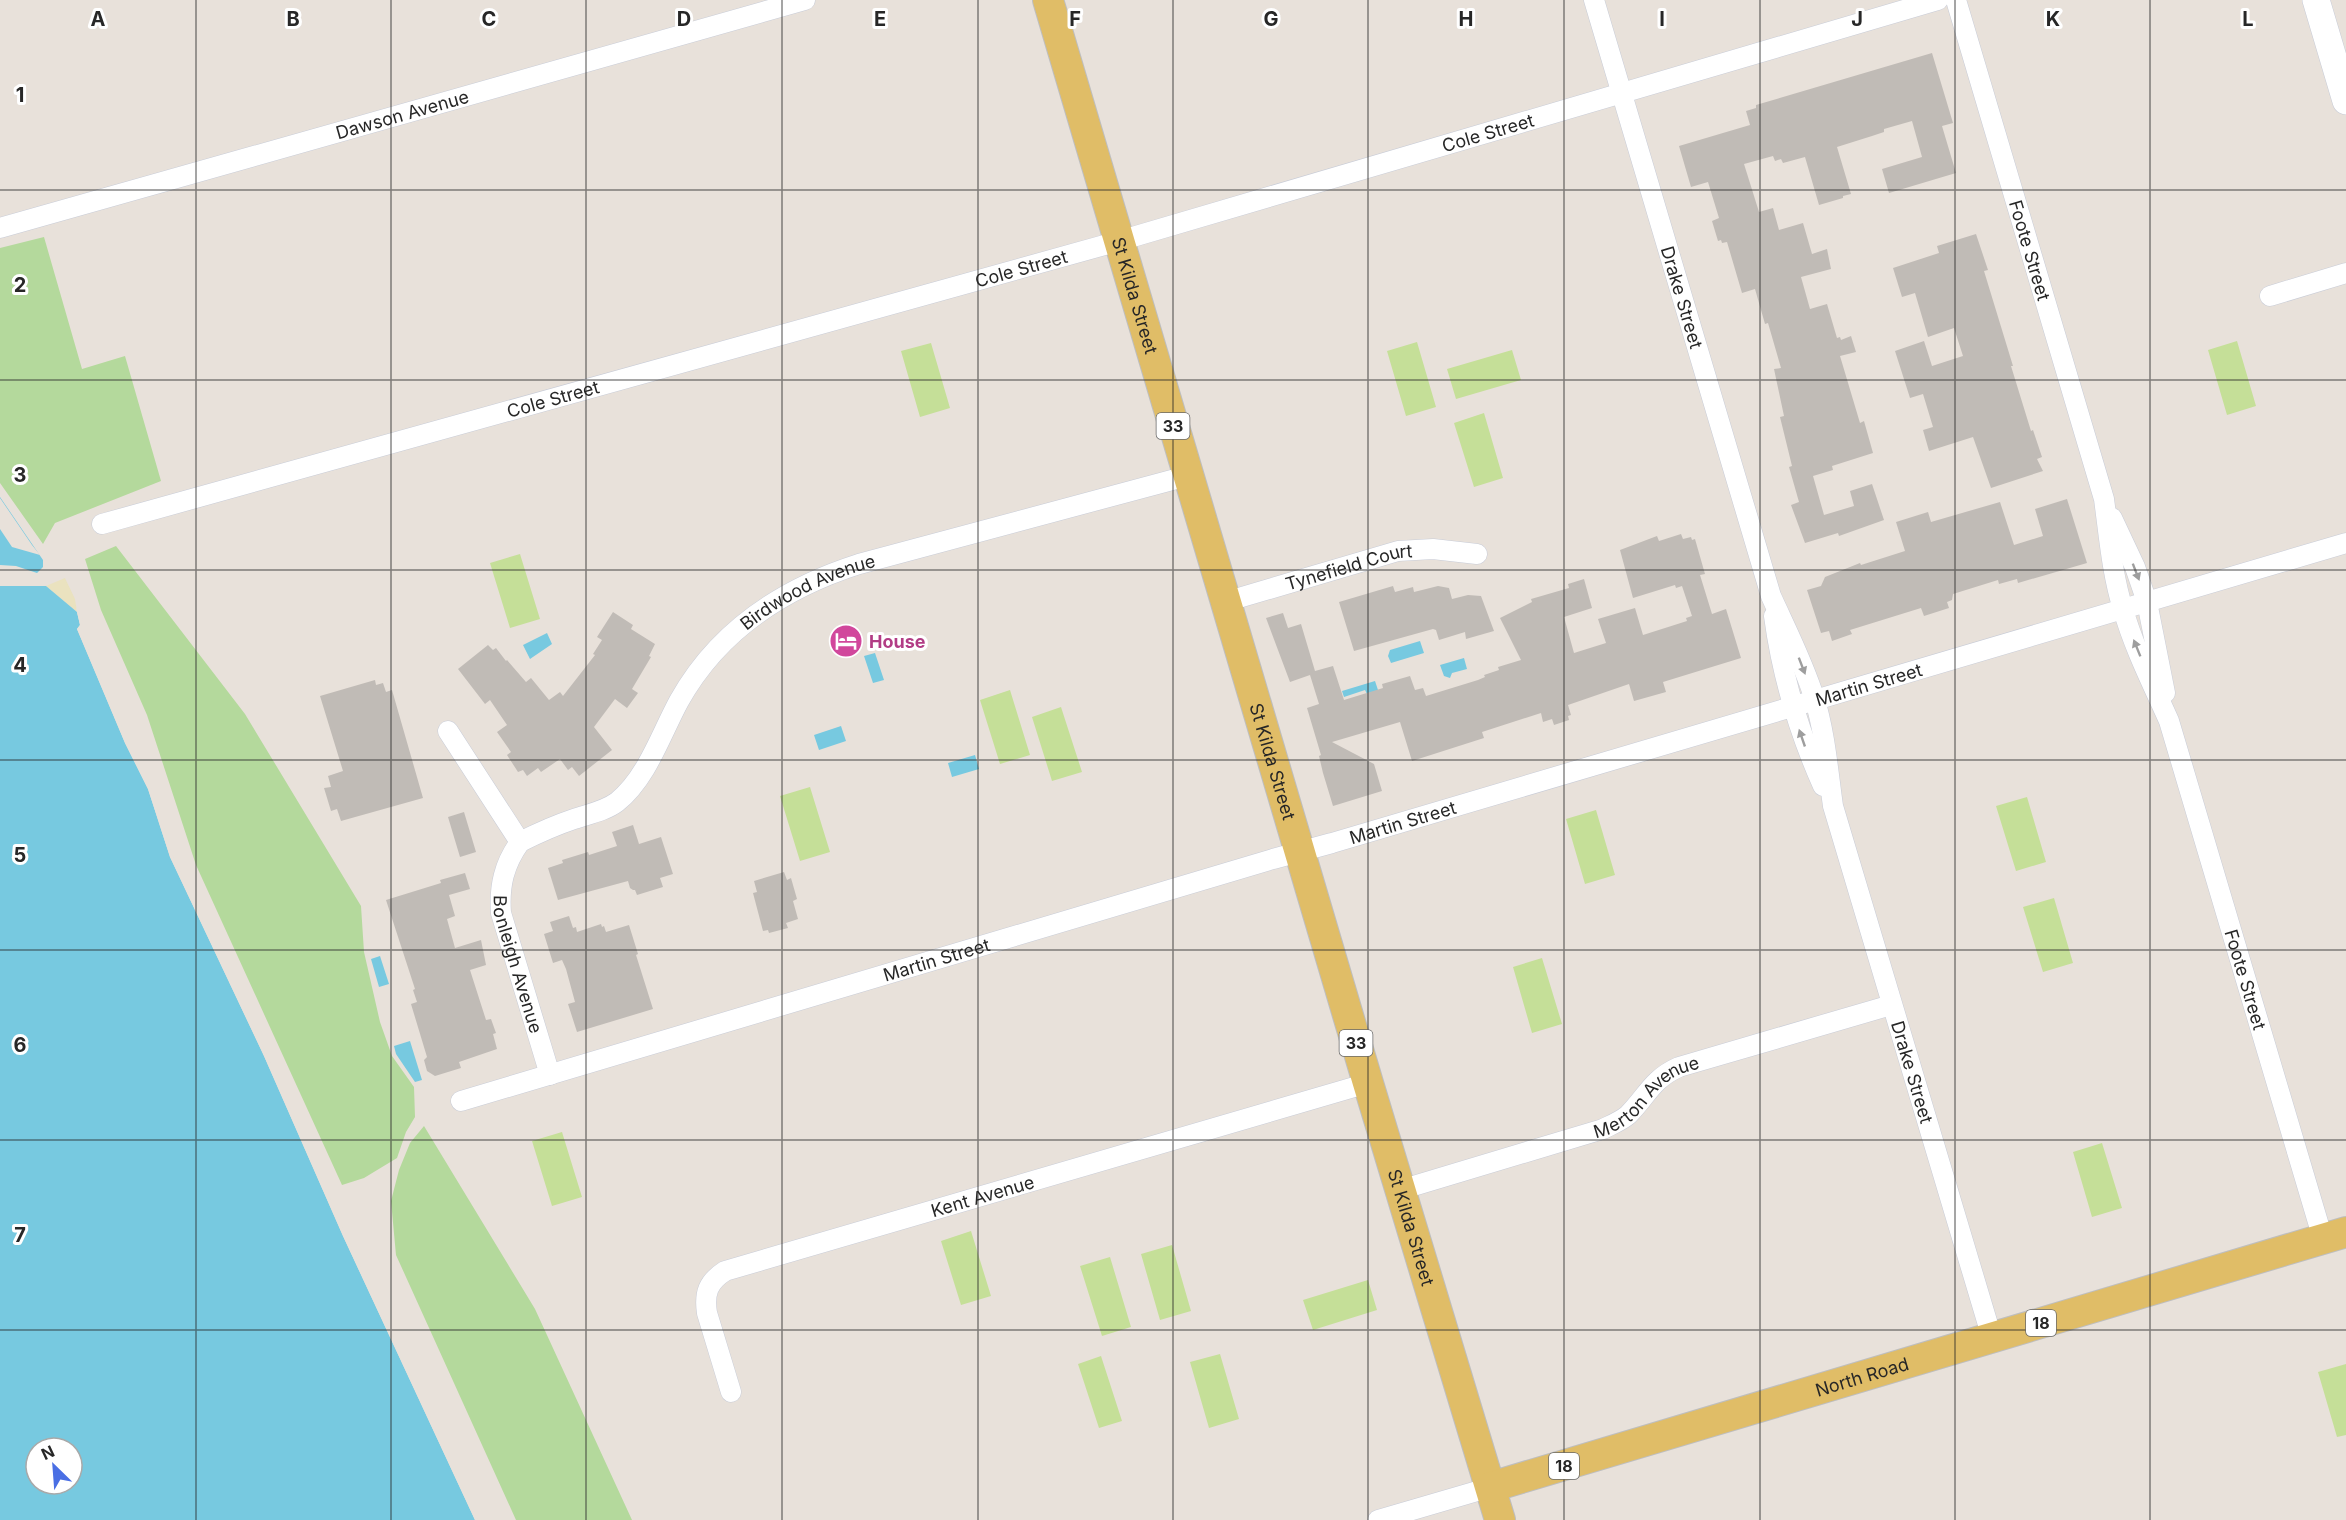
<svg xmlns="http://www.w3.org/2000/svg" width="2346" height="1520" viewBox="0 0 2346 1520" font-family="Inter,sans-serif">
<style>
.green{fill:#b4d99c}
.sand{fill:#eae2bf}
.pitch{fill:#c5df98}
.water{fill:#77c9e0;fill-rule:evenodd}
.pier{fill:#e8e1da}
.building{fill:#c0bbb6}
.lines{fill:none;stroke-linecap:round;stroke-linejoin:round}
.minor-casing{stroke:#c8ccd7;stroke-width:21}
.secondary-casing{stroke:#c8ccd7;stroke-width:28}
.primary-casing{stroke:#bebebe;stroke-width:32}
.minor{stroke:#fff;stroke-width:20}
.secondary{stroke:#fff;stroke-width:27}
.primary{stroke:#e0bd67;stroke-width:30}
.oneway{fill:#9e9e9e}
.grid{fill:none;stroke:#272727;stroke-width:1.5;stroke-opacity:0.55}
.labels{text-anchor:middle;dominant-baseline:central;stroke-width:6;stroke-linejoin:round;paint-order:stroke}
.shield{fill:#fff;stroke:#686868;stroke-width:1.5}
.shield-label{font-size:16px;font-weight:bold;fill:#272727}
.street-label{font-size:18px;fill:#272727;stroke:#fff}
.hotel-label{font-size:18px;font-weight:bold;fill:#b23c85;stroke:#fff;text-anchor:start}
.grid-label{font-size:20px;text-anchor:middle;font-weight:bold;fill:#272727;stroke:#fff;stroke-width:6;stroke-linejoin:round;paint-order:stroke}
</style>
<rect width="100%" height="100%" fill="#e8e1da"/>
<path class="green" d="M44,237L82,369L125,356L161,481L55,523L43,544L0,483V248Z
M116,546L245,714L361,906L364,952L380,1022L392,1056L414,1087L415,1117L406,1132L397,1158L364,1178L342,1185L196,865L147,715L101,610L85,559Z
M424,1126L535,1309L632,1520H516L396,1255L391,1201L399,1170L410,1143Z"/>
<path class="sand" d="M65,578L75,599L77,612L46,586Z"/>
<path class="pitch" d="M2237,341L2256,406L2227,415L2208,350Z
M1417,342L1436,407L1406,416L1387,351Z
M931,343L950,408L920,417L901,351Z
M1512,350L1521,380L1456,399L1447,369Z
M1484,413L1503,478L1474,487L1454,423Z
M520,554L540,619L510,628L490,563Z
M1010,690L1030,755L1000,764L980,700Z
M1061,707L1082,772L1052,781L1032,717Z
M810,787L830,852L800,861L780,796Z
M2027,797L2046,862L2016,871L1996,806Z
M1596,810L1615,875L1585,884L1566,819Z
M2054,898L2073,963L2043,972L2023,907Z
M1542,958L1562,1024L1532,1033L1513,967Z
M562,1132L582,1197L552,1206L532,1141Z
M2102,1143L2122,1208L2092,1217L2073,1152Z
M971,1231L991,1296L961,1305L941,1241Z
M1172,1245L1191,1311L1160,1320L1141,1254Z
M1110,1257L1131,1327L1102,1336L1080,1266Z
M1368,1280L1377,1310L1313,1330L1303,1300Z
M1220,1354L1239,1419L1209,1428L1190,1362Z
M1101,1356L1122,1421L1099,1428L1078,1364Z
M2346,1364V1435L2337,1437L2318,1372Z"/>
<path class="water" d="M0,497L43,560V567L37,573L16,566L0,565Z
M0,586H46L77,612L80,625L77,629L125,743L148,789L170,857L264,1056L343,1236L475,1520H0ZM36,1448H72V1484H36Z
M547,633L552,644L530,659L523,645Z
M1420,641L1424,653L1391,663L1388,656L1390,650Z
M875,653L884,680L873,683L864,656Z
M1464,658L1467,669L1452,673L1450,678L1444,676L1440,665Z
M1375,681L1379,693L1368,696L1365,690L1344,697L1342,691Z
M841,726L846,741L819,750L814,735Z
M975,755L979,769L952,777L948,763Z
M380,956L389,984L379,987L371,959Z
M410,1041L422,1080L415,1082L396,1054L394,1046Z"/>
<path class="pier" d="M0,498L32,545L40,555L12,547L0,529Z
M76,608L82,618L83,626L80,629L128,742L151,788L173,856L267,1055L346,1235L478,1520H475L343,1236L264,1056L170,857L148,789L125,743L77,629L80,625Z"/>
<path class="building" d="M1932,53L1953,123L1942,126L1956,173L1889,193L1882,169L1922,157L1912,121L1884,129V132L1872,136L1837,147L1851,194L1843,196V198L1819,205L1805,157L1783,163L1781,159L1775,161L1773,156L1744,164L1759,212L1773,208L1779,230L1803,223L1812,254L1827,249L1831,269L1801,277L1810,309L1827,304L1837,338L1840,337L1841,340L1851,336L1856,352L1840,356L1860,423L1864,421L1873,453L1832,466L1833,470L1813,476L1824,515L1854,506L1850,491L1872,484L1884,520L1839,536L1838,533L1805,543L1791,505L1799,502L1789,467L1792,466L1780,417L1784,416L1774,369L1781,368L1768,323L1765,324L1755,289L1742,293L1727,242L1722,243L1721,240L1718,241L1712,221L1719,218L1708,182L1691,187L1679,146L1750,125L1746,111L1756,108V105Z
M1976,234L1988,270L1984,271L2013,366H2011L2031,431L2033,430L2042,457L2037,459L2043,471L1991,488L1973,437L1929,451L1923,430L1933,427L1923,394L1910,398L1895,351L1924,341L1932,366L1963,356L1954,328L1928,337L1915,293L1902,297L1893,268L1939,253L1937,246Z
M2067,499L2087,563L2018,583L2017,579L1999,584L1998,580L1953,594L1952,600L1947,602L1949,608L1924,616L1921,608L1850,630L1852,634L1832,641L1829,631L1821,633L1807,590L1821,586L1825,577L1860,563L1861,565L1905,551L1896,522L1928,512L1931,522L2000,502L2014,545L2043,536L2035,509Z
M1681,534L1683,539L1691,537L1692,540L1695,539L1705,574L1700,575L1712,614L1726,609L1741,658L1663,682L1666,692L1634,701L1629,684L1568,705L1571,715L1568,716L1569,720L1554,725L1552,719L1543,722L1541,713L1482,732L1484,738L1412,761L1400,722L1332,742L1374,764L1382,791L1333,806L1323,773L1319,756L1321,755L1307,708L1319,704L1310,675L1290,682L1266,618L1283,613L1288,628L1301,624L1315,671L1333,666L1344,700L1383,688L1382,684L1410,676L1415,690L1423,688L1426,696L1478,680L1485,677L1484,675L1499,670L1498,667L1521,660L1500,618L1532,602L1531,599L1569,588L1568,584L1584,579L1592,608L1564,617L1574,653L1606,643L1598,619L1635,608L1643,635L1687,621L1686,618L1692,616L1682,586L1676,588L1675,585L1633,598L1620,550L1657,536L1659,541Z
M1393,586L1395,592L1413,587L1414,592L1438,586L1449,588L1452,599L1468,595L1481,596L1494,631L1466,639L1465,632L1439,640L1436,630L1433,629L1354,651L1339,602Z
M613,612L633,625L631,629L655,644L649,656L651,657L632,689L638,693L627,708L615,699L594,727L612,750L579,776L572,767L568,770L560,759L541,772L538,768L527,776L523,770L518,772L507,755L511,752L497,732L507,725L490,700L485,704L458,669L488,645L493,650L496,648L506,661L507,660L526,682L531,678L549,700L560,692L563,696L595,655L593,654L602,640L597,637Z
M375,680L376,685L383,683L386,692L392,690L423,798L341,821L337,809L331,811L324,788L331,787L328,776L343,771L320,696Z
M464,812L476,852L460,857L448,817Z
M633,825L639,844L661,837L673,874L660,878L663,887L637,895L635,890H633L630,888L628,881L558,900L548,868L563,863L562,860L588,852L589,855L617,846L612,832Z
M784,872L787,880L791,878L797,899L793,901L798,919L786,923L788,928L769,933L768,930L763,931L753,893L757,892L754,881Z
M465,873L470,889L449,895L455,916L447,919L455,948L481,940L486,965L470,970L486,1020L491,1019L496,1033L493,1034L497,1049L459,1062L461,1068L435,1076L427,1071L424,1060L427,1057L411,1004L417,1002L413,990L415,989L386,900L441,883L440,880Z
M569,916L573,928L576,927L577,932L601,924L602,927L604,926L606,932L629,925L638,954L636,955L653,1009L577,1032L568,1004L575,1002L566,969L562,960L553,963L544,934L553,931L550,922Z"/>
<g class="lines">
<g class="minor-casing">
<g id="minor">
<path id="s1" d="M1594,0L1771,596C1786,629 1803,662 1814,697C1825,732 1828,770 1833,806L1992,1338"/>
<path id="s2" d="M1956,0L2104,499C2109,536 2112,574 2123,609C2134,648 2153,685 2169,721L2323,1239"/>
<path id="s3" d="M0,228L805,0"/>
<path d="M2270,296L2346,273"/>
<path d="M2112,518L2135,567L2147,602L2165,693"/>
<path id="s4" d="M102,524L1119,241L1938,0"/>
<path id="s5" d="M1225,602L1398,551L1433,549L1477,554"/>
<path d="M1774,616C1782,676 1798,730 1823,786"/>
<path id="s6" d="M448,731L520,842C504,864 499,886 501,913L550,1075"/>
<path id="s7" d="M520,842C538,833 556,825 574,819C589,814 605,811 617,802C647,778 661,734 679,701C718,631 784,588 859,564L1187,476"/>
<path id="s8" d="M461,1101L1273,859L1332,843L2346,543"/>
<path id="s9" d="M1400,1190L1603,1129C1611,1125 1621,1121 1628,1115C1647,1096 1652,1079 1679,1067L1891,1005"/>
<path id="s10" d="M731,1392L707,1313C704,1293 708,1282 725,1271L1368,1083"/>
<path d="M1378,1520L1491,1487"/>
</g>
</g>
<g class="secondary-casing">
<path id="secondary" d="M2316,0L2346,101"/>
</g>
<g class="primary-casing">
<g id="primary">
<path id="s11" d="M1048,0L1368,1083L1500,1520"/>
<path id="s12" d="M1491,1487L2346,1232"/>
</g>
</g>
<use href="#minor" class="minor"/>
<use href="#secondary" class="secondary"/>
<use href="#primary" class="primary"/>
</g>
<defs><path id="oneway-solid" d="M-6-.8H1V-3.2L6.5 0L1 3.2V.8H-6Z" transform="scale(1.5)"/></defs>
<g class="oneway">
<use href="#oneway-solid" transform="translate(2136 572) rotate(69)"/>
<use href="#oneway-solid" transform="translate(2137 648) rotate(-112)"/>
<use href="#oneway-solid" transform="translate(1802 666) rotate(69)"/>
<use href="#oneway-solid" transform="translate(1802 738) rotate(-109)"/>
</g>
<path class="grid" d="M196,0V1520M391,0V1520M586,0V1520M782,0V1520M978,0V1520M1173,0V1520M1368,0V1520M1564,0V1520M1760,0V1520M1955,0V1520M2150,0V1520M0,190H2346M0,380H2346M0,570H2346M0,760H2346M0,950H2346M0,1140H2346M0,1330H2346"/>
<defs>
<g id="hotel-disc" transform="scale(1.725)"><circle r="9.5" fill="#d1479c" stroke="#fff"/><path d="M-6-4.5h1.5V1H6V5H4.5V3h-9V5H-6ZM-4 0a1.8 1.8 0 1 1 3.6 0ZM.5 0V-2.5h3Q6-2.5 6 0Z" fill="#fff"/></g>
</defs>
<g fill-rule="evenodd">
<use href="#hotel-disc" x="846" y="641"/>
</g>
<g class="labels">
<g class="shield">
<rect x="1156.5" y="413" width="33" height="26" rx="4.5"/>
<rect x="1339.5" y="1030" width="33" height="26" rx="4.5"/>
<rect x="2026" y="1310" width="30" height="26" rx="4.5"/>
<rect x="1549" y="1453" width="30" height="26" rx="4.5"/>
</g>
<g class="shield-label">
<text x="1173" y="426">33</text>
<text x="1356" y="1043">33</text>
<text x="2041" y="1323">18</text>
<text x="1564" y="1466">18</text>
</g>
<g class="street-label">
<text stroke="none"><textPath href="#s3" startOffset="418">Dawson Avenue</textPath></text>
<text stroke="none"><textPath href="#s4" startOffset="1440">Cole Street</textPath></text>
<text stroke="none"><textPath href="#s2" startOffset="261">Foote Street</textPath></text>
<text stroke="none"><textPath href="#s4" startOffset="954">Cole Street</textPath></text>
<text stroke="none"><textPath href="#s11" startOffset="308">St Kilda Street</textPath></text>
<text stroke="none"><textPath href="#s1" startOffset="310">Drake Street</textPath></text>
<text stroke="none"><textPath href="#s4" startOffset="468">Cole Street</textPath></text>
<text stroke="none"><textPath href="#s5" startOffset="129">Tynefield Court</textPath></text>
<text stroke="none"><textPath href="#s7" startOffset="398">Birdwood Avenue</textPath></text>
<text stroke="none"><textPath href="#s8" startOffset="1468">Martin Street</textPath></text>
<text stroke="none"><textPath href="#s11" startOffset="794">St Kilda Street</textPath></text>
<text stroke="none"><textPath href="#s8" startOffset="982">Martin Street</textPath></text>
<text stroke="none"><textPath href="#s8" startOffset="496">Martin Street</textPath></text>
<text stroke="none"><textPath href="#s6" startOffset="261">Bonleigh Avenue</textPath></text>
<text stroke="none"><textPath href="#s2" startOffset="1023">Foote Street</textPath></text>
<text stroke="none"><textPath href="#s1" startOffset="1120">Drake Street</textPath></text>
<text stroke="none"><textPath href="#s9" startOffset="267">Merton Avenue</textPath></text>
<text stroke="none"><textPath href="#s10" startOffset="400">Kent Avenue</textPath></text>
<text stroke="none"><textPath href="#s11" startOffset="1280">St Kilda Street</textPath></text>
<text stroke="none"><textPath href="#s12" startOffset="387">North Road</textPath></text>
</g>
<g class="hotel-label">
<text x="869" y="641">House</text>
</g>
</g>
<g class="grid-label">
<text x="98" y="26">A</text>
<text x="293" y="26">B</text>
<text x="489" y="26">C</text>
<text x="684" y="26">D</text>
<text x="880" y="26">E</text>
<text x="1075" y="26">F</text>
<text x="1271" y="26">G</text>
<text x="1466" y="26">H</text>
<text x="1662" y="26">I</text>
<text x="1857" y="26">J</text>
<text x="2053" y="26">K</text>
<text x="2248" y="26">L</text>
<text x="20" y="102">1</text>
<text x="20" y="292">2</text>
<text x="20" y="482">3</text>
<text x="20" y="672">4</text>
<text x="20" y="862">5</text>
<text x="20" y="1052">6</text>
<text x="20" y="1242">7</text>
</g>
<g transform="translate(54 1466) rotate(335)"><circle r="28" fill="#ffffff" stroke="#a9a9a9" stroke-width="1.5"/>
<path d="M0-4.5L10 22L0 15L-10 22Z" fill="#4a6fe4"/>
<text y="-9" font-size="16" font-weight="bold" text-anchor="middle" fill="#272727">N</text>
</g>
</svg>
